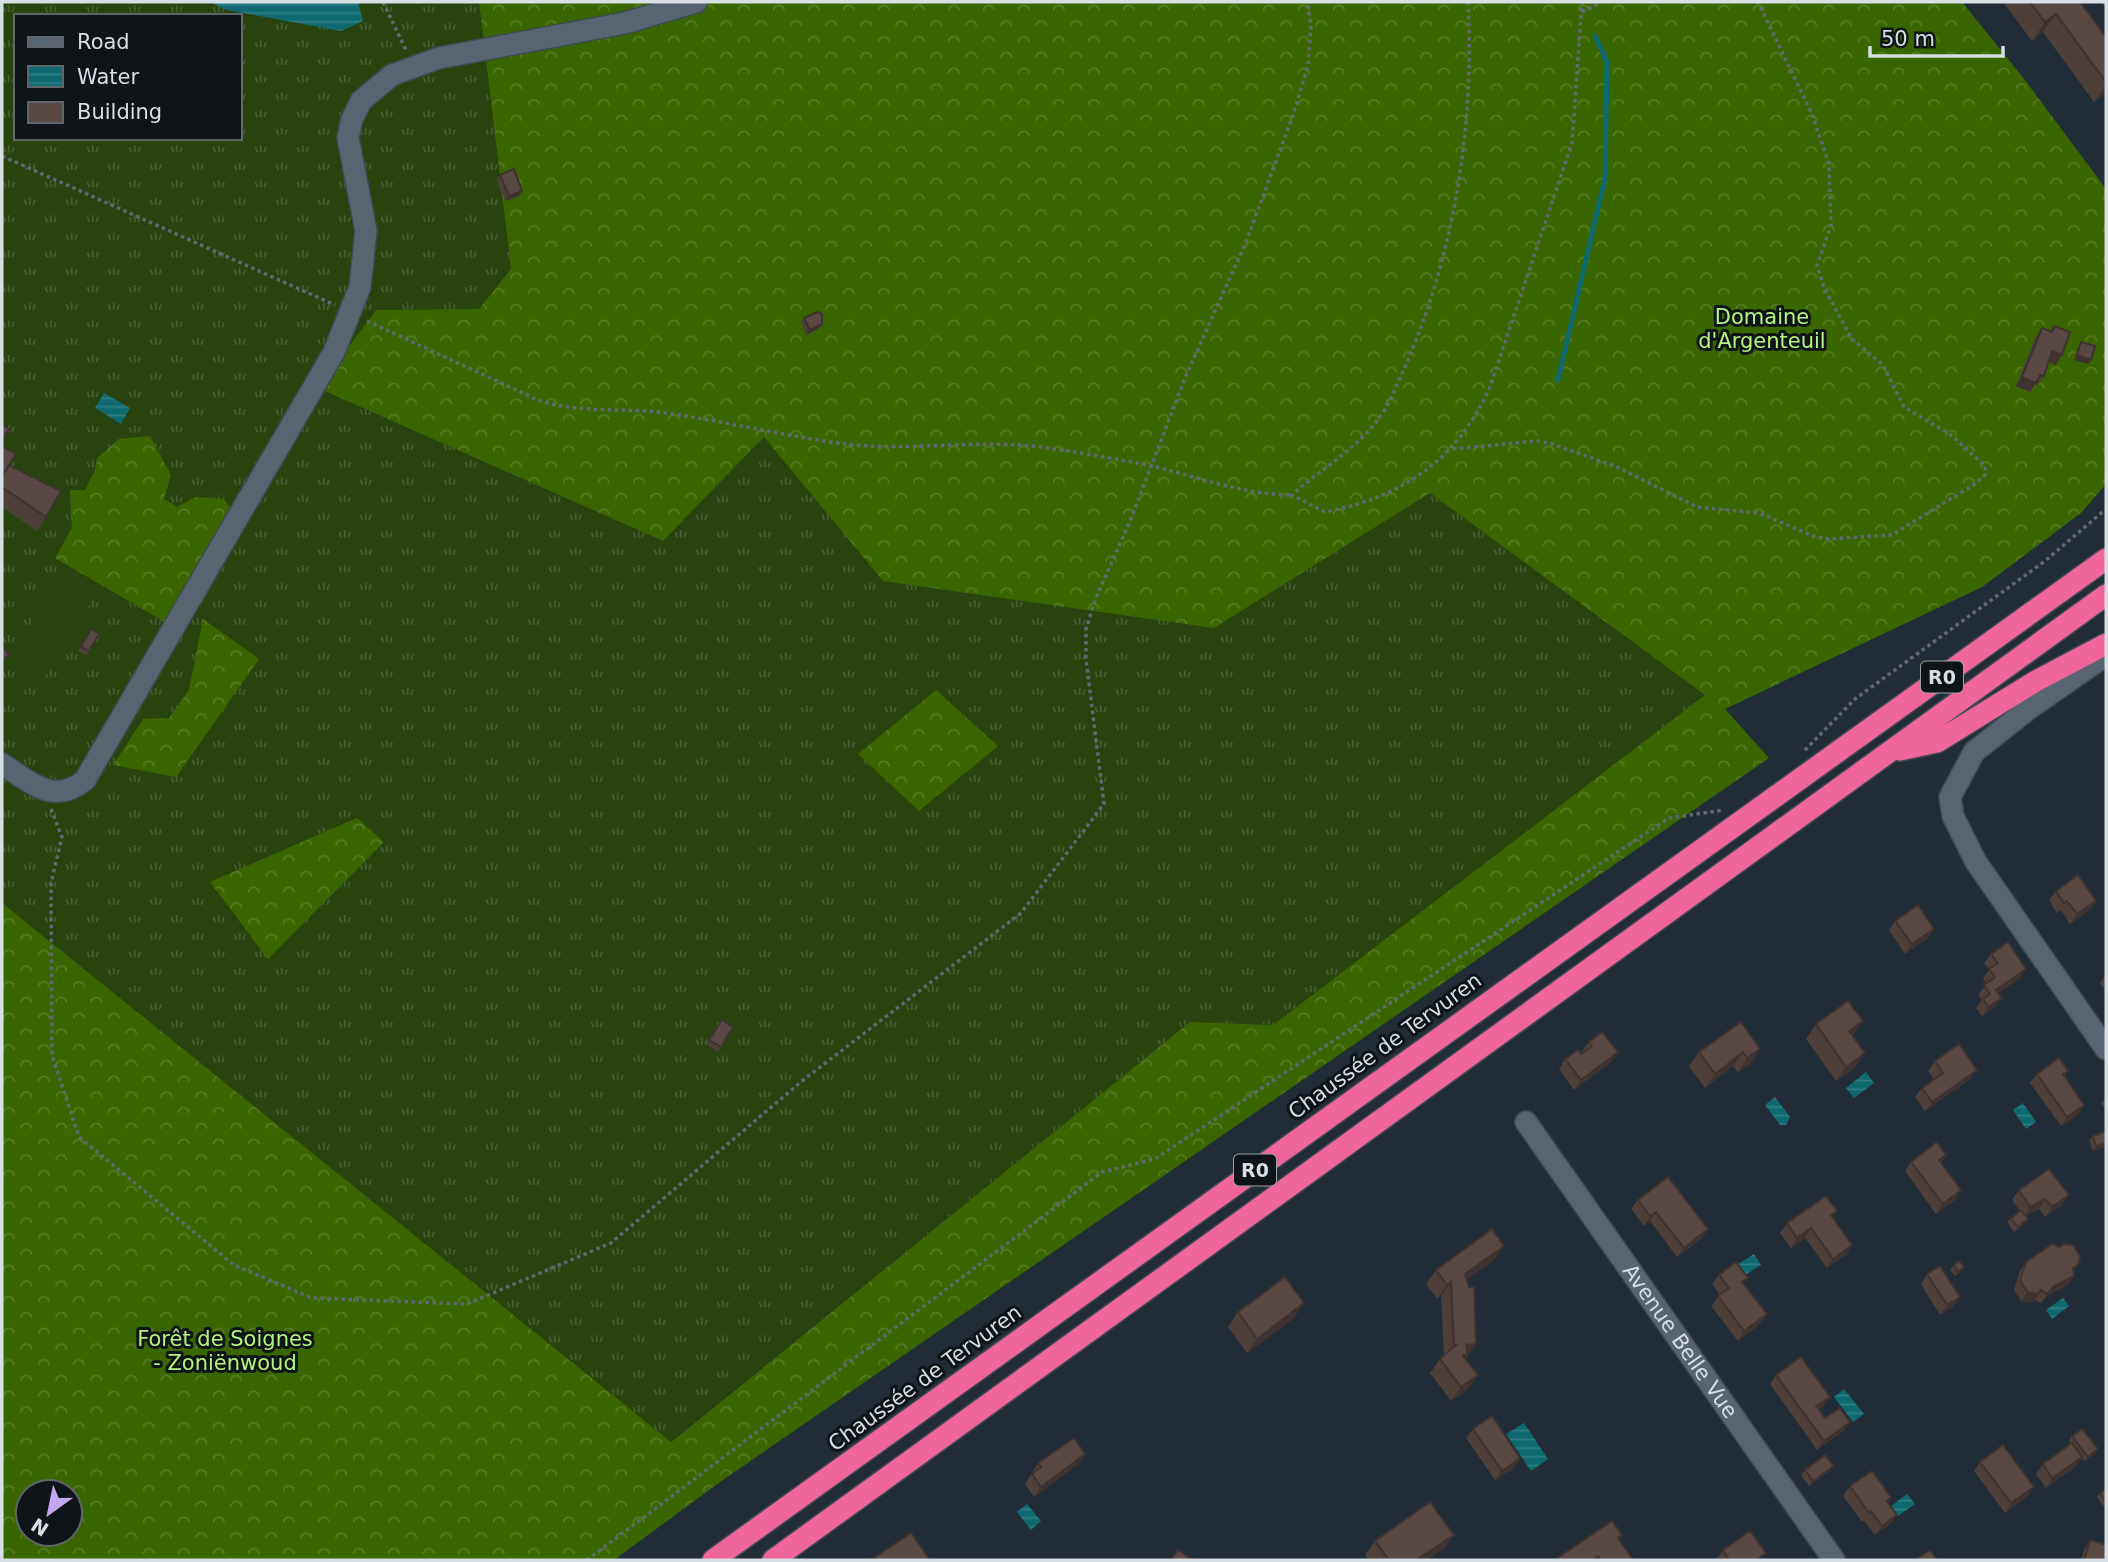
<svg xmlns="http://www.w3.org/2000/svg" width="2108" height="1562" viewBox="0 0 2108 1562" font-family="'DejaVu Sans',sans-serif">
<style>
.grass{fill:url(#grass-tufts);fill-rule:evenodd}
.forest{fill:url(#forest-crowns);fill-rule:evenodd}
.pitch{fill:#29430f}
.water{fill:url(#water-rules)}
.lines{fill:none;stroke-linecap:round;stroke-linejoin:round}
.stream{stroke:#0e6a70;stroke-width:5}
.minor-casing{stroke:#3f4951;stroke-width:24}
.highway-casing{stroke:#3f4951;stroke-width:24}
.path{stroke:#606972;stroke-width:3.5;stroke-dasharray:3.5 3.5;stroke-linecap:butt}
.minor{stroke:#586570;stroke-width:21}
.highway{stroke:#f0669a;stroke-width:21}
.wall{fill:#4d3f3a}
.shaded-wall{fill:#3e3330}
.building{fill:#594944;stroke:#3e3330;stroke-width:2}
.labels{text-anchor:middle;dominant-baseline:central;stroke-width:6;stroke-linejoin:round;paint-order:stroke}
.shield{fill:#0f1418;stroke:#9ba1a7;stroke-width:2}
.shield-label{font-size:19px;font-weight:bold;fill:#d7dee4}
.park-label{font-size:21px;fill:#b3f380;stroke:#0f1418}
.street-label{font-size:21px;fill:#d7dee4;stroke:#0f1418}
</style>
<defs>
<pattern id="grass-tufts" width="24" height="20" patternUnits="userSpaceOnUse" patternTransform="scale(1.75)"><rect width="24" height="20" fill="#29430f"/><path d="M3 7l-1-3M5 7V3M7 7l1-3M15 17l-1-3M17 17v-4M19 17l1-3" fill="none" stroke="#475e32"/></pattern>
<pattern id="forest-crowns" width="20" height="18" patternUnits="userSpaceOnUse" patternTransform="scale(1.75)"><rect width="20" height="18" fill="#3a6600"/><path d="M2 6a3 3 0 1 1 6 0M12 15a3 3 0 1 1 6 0" fill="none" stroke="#567b25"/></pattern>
<pattern id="water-rules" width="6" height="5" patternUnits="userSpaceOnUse" patternTransform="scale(1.75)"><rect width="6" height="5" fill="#0e6a70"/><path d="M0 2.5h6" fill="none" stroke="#307f84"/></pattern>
</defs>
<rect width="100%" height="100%" fill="#212c36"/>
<path class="grass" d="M2,2H479L511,269L479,309L376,310L318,388L663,541L764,437L1214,628L1430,493L1705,695L1273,1025L1190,1022L670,1442L2,903ZM16,16H240V138H16Z"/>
<path class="forest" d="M479,2H1962L2025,80L2106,189V484L2081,513L1982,587L1725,709L1769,758L720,1482L614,1560H2V903L671,1442L1190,1022L1273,1025L1705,695L1430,493L1214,628L883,581L764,437L663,541L318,388L376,310L479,309L511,269ZM28,1492H70V1534H28Z
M150,436L171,475L164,499L177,507L195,497L223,499L232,509L170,625L55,558L72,528L70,490H85L95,470L97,458L119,439Z
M203,619L259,659L176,777L113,765L143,719L169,718L189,690Z
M936,690L998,746L919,811L858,754Z
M357,818L384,842L268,959L210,882Z"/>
<path class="pitch" d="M62,572L97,593L44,678L10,657Z"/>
<path class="water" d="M210,2H358L363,21L341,31L227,10Z
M104,393L130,408L121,424L95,408Z
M1866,1072L1874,1083L1854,1098L1846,1088Z
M1775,1097L1790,1117L1786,1125H1780L1765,1105Z
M2023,1103L2036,1122L2026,1129L2013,1110Z
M1754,1254L1761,1265L1742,1277L1735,1266Z
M2063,1298L2069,1306L2052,1319L2046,1310Z
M1844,1389L1864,1414L1853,1422L1834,1397Z
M1524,1423L1548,1459L1531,1471L1506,1434Z
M1907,1494L1915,1504L1898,1516L1894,1514L1891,1506Z
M1027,1504L1041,1521L1031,1530L1017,1512Z"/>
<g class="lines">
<path class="stream" d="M1558,380L1605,178L1607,62L1595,36"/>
<g class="minor-casing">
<g id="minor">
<path d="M2106,655L2027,710L1974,752L1950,797L1953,816L1976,862L2106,1049"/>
<path d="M2,764C31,782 53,806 85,780L334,352L360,287L366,231L348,138L352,119L361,101L392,75L439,58L625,23L696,2"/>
<path id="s1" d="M1526,1122L1834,1560"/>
</g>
</g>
<g class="highway-casing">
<path id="highway" d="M1900,750L1937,742L2036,681L2106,644
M713,1560L2106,559
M773,1560L2106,595"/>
</g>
<path class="path" d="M383,2L406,50
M1468,2C1475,124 1454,259 1403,371C1395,388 1389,407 1376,422C1354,451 1318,471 1292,495L1325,512C1403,497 1457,460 1490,387L1572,143L1582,2
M1582,12L1601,2
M2,156L335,305
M367,321L538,400C576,413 617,408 658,412C721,420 783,436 846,444C913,452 981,438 1048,448C1082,453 1118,459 1152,466C1198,477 1244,495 1292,495
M1453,449L1537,441L1552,444L1617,467L1697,507L1759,513L1813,536L1828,539L1892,535L1975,484L1985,475V466L1951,435L1904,407L1883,365L1852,339L1824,288L1817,265L1831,226L1829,164L1812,114L1758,2
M1805,750L1855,699L2045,561L2106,509
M51,809L62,837L51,883L52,1055L79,1137L234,1265L312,1298L467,1304L611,1243L802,1081L1021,913L1104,804L1086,659V629L1095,600L1131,519L1185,378L1246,242L1292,118L1308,66L1311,25L1307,2
M587,1560L1102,1172L1155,1159L1669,818L1724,810"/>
<use href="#minor" class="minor"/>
<use href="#highway" class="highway"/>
</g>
<path class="wall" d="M2003,2H2080L2106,37V93L2094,102L2043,32L2032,41Z
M2101,2H2106V10Z
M500,175L519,196L505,201L496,179Z
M804,318L822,324L818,329L806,335L801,322Z
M2054,326L2056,365L2049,362L2044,376L2037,386L2035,385L2030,392L2016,386L2035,338L2042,328L2050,331Z
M2081,342L2088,364L2074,360L2078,347Z
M2,446L9,465L46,517L37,531L2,507Z
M91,629L89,651L86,656L78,651Z
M2056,891L2096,901L2090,910L2070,924L2061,910L2057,913L2049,900Z
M1895,921L1928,938L1905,954L1889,930Z
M1991,954L2020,978L1998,993L1995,1007L1982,1016L1976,1008L1982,1000L1978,995L1986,984L1983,978L1989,970L1984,963Z
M2106,974V992L2100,983Z
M722,1020L733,1027L718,1052L706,1044Z
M1816,1024L1853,1036L1855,1068L1836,1081L1806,1039Z
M1589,1042L1611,1062L1574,1090L1559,1069L1565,1059L1583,1052L1582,1051Z
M1760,1049L1751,1063L1738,1072L1733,1066L1705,1088L1689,1066L1699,1052Z
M1935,1061L1970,1079L1925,1111L1915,1097L1922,1088L1934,1079L1928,1071Z
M2068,1071L2064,1076L2078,1115L2061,1126L2030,1083L2037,1074Z
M2106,1097V1111L2101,1103Z
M2106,1131L2093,1151L2089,1140L2093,1136Z
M1946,1155L1941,1163L1955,1200L1936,1214L1905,1171L1911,1162Z
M2019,1190L2069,1195L2062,1205L2045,1217L2039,1209L2025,1215L2024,1224L2014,1232L2007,1222L2011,1218L2020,1211L2012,1200Z
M1638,1200L1708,1229L1701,1239L1677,1257L1650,1221L1644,1226L1631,1209Z
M1832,1217L1846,1255L1827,1268L1805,1238L1791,1248L1780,1233L1787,1223Z
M1494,1260L1467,1279L1465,1359L1468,1389L1451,1401L1430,1373L1440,1359L1444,1356L1441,1296L1437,1299L1426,1284L1436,1270Z
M2026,1262L2074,1271L2068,1285L2048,1295L2041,1303L2035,1300L2030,1303L2021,1301L2014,1290L2020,1271Z
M1954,1265L1960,1272L1955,1276L1950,1270Z
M1927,1274L1960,1297L1953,1307L1940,1315L1921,1284Z
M1719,1275L1744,1284L1760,1324L1738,1341L1711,1306L1720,1295L1712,1284Z
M1238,1312L1294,1318L1247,1353L1228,1327Z
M1776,1375L1830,1397L1823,1406L1819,1409L1825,1418L1850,1422L1843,1431L1817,1450L1770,1384Z
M1473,1429L1520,1458L1514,1468L1495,1480L1466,1438Z
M2072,1436L2098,1449L2095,1454L2085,1461L2082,1458L2075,1467L2046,1488L2036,1474L2043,1464L2071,1444L2069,1441Z
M1085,1454L1079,1463L1034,1497L1025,1484L1038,1463Z
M1980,1462L2027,1497L2005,1513L1974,1471Z
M1805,1470L1830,1471L1809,1486L1801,1475Z
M1850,1486L1891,1497L1888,1502L1897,1515L1890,1524L1875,1535L1864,1521L1862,1522L1843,1496Z
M2106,1489V1510L2097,1497L2100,1493Z
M1454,1535L1444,1549L1427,1560H1369L1365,1555L1375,1541Z
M2090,1540L2106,1560H2081L2084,1550Z
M1723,1550L1761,1560H1716Z"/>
<path class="shaded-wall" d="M2056,14L2043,32L2032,41L2045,22Z
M2106,85V93L2094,102Z
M522,191L519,196L505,201L509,196Z
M822,324L818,329L806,335L810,330Z
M2052,351L2062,355L2056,365L2046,361Z
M2077,355L2091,360L2088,364L2074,360Z
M2022,377L2036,383L2030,392L2016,386Z
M2096,901L2090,910L2070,924L2077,914Z
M1934,929L1928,938L1905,954L1912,944Z
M2026,969L2020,978L1990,999L1996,990Z
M2002,998L1995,1007L1982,1016L1988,1007Z
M1863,1021L1853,1035L1849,1031Z
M1760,1049L1751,1063L1738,1072L1747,1058Z
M1618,1052L1611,1062L1574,1090L1581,1080Z
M1743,1052L1733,1066L1705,1088L1715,1074Z
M1865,1053L1855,1068L1836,1081L1846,1067Z
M1977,1070L1970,1079L1925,1111L1932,1102Z
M2084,1105L2078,1115L2061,1126L2067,1117Z
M2106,1143V1147L2093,1151L2096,1146Z
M1961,1190L1955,1200L1936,1214L1943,1204Z
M2069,1195L2062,1205L2045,1217L2052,1207Z
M2045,1199L2039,1209L2024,1216L2030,1207Z
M1656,1212L1650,1221L1644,1226L1650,1216Z
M1811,1228L1805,1238L1791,1248L1797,1238Z
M1708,1229L1701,1239L1677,1257L1684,1248Z
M1852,1245L1846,1255L1827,1268L1833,1259Z
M1504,1246L1494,1260L1455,1288L1465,1274Z
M2074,1276L2068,1285L2048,1295L2041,1303L2054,1286Z
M1451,1282L1441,1296L1437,1299L1447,1285Z
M2041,1290L2035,1300L2030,1303L2021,1301L2028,1292Z
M1960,1297L1953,1307L1940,1315L1947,1305Z
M1304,1303L1294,1318L1247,1353L1257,1339Z
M1767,1314L1760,1324L1738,1341L1744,1331Z
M1476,1344L1466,1359H1461L1466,1345Z
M1478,1375L1468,1389L1451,1401L1461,1387Z
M1830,1397L1823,1406L1810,1416L1816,1406Z
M1850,1422L1843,1431L1817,1450L1824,1441Z
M2098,1449L2095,1454L2085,1461L2088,1457Z
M1085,1454L1079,1463L1034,1497L1041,1487Z
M2082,1457L2075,1467L2046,1488L2052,1478Z
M1520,1458L1514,1468L1495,1480L1502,1471Z
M1834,1466L1830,1471L1809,1486L1813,1481Z
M2034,1487L2027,1497L2005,1513L2011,1503Z
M1897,1515L1890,1524L1875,1535L1882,1526Z
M1454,1535L1444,1549L1427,1560H1416Z"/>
<path class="building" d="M2030,2H2080L2106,37V82L2056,14L2045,22Z
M514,169L522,191L509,196L500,175Z
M817,312L822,314V324L810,330L804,318Z
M2054,326L2070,332L2062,355L2052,351L2044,376L2040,375L2036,383L2022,377L2042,328L2052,332Z
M2081,342L2095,346L2091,360L2077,355Z
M2,424L9,429L2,441Z
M2,446L16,454L2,477Z
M9,465L61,491L46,517L2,487V477Z
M91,629L99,634L89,651L81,647Z
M4,648L9,655L2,660V649Z
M2078,875L2096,901L2077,914L2067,901L2064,903L2056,891Z
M1918,905L1934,929L1912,944L1895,921Z
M2008,942L2026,969L1996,990L2002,998L1988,1007L1983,999L1990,994L1984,985L1995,977L1989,969L1998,963L1991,954Z
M1848,1001L1863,1021L1849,1031L1865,1053L1846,1067L1816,1024Z
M722,1020L733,1027L721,1047L709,1040Z
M1741,1022L1760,1049L1747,1058L1743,1052L1715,1074L1699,1052Z
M1602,1032L1618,1052L1581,1080L1565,1059L1578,1050L1581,1054L1592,1046L1589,1042Z
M1959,1044L1977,1070L1932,1102L1922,1088L1943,1073L1935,1061Z
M2059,1058L2068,1071L2063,1074L2084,1105L2067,1117L2037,1074Z
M2106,1131V1143L2096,1146L2093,1136Z
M1937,1142L1946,1155L1939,1160L1961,1190L1943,1204L1911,1162Z
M2049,1169L2069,1195L2052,1207L2045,1199L2030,1207L2019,1190Z
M1668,1177L1708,1229L1684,1248L1656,1212L1650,1216L1638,1200Z
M1826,1196L1837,1211L1831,1215L1852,1245L1833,1259L1811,1228L1797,1238L1787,1223Z
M2021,1210L2028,1219L2018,1227L2011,1218Z
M1492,1229L1504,1246L1465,1274L1469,1287H1474L1476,1344L1466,1345L1467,1353L1463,1356L1478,1375L1461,1387L1440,1359L1456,1345H1454L1451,1282L1447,1285L1436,1270Z
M2052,1244L2059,1247L2064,1244L2073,1245L2080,1256L2079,1264L2073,1268L2074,1276L2054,1286L2047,1294L2041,1290L2037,1294L2028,1292L2020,1281L2026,1262Z
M1959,1261L1964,1267L1958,1272L1954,1265Z
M1736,1262L1748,1278L1742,1282L1767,1314L1744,1331L1718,1296L1729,1288L1719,1275Z
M1940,1266L1960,1297L1947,1305L1927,1274Z
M1285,1277L1304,1303L1257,1339L1238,1312Z
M1801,1357L1830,1397L1816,1406L1825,1418L1840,1408L1850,1422L1824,1441L1776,1375Z
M1492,1416L1520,1458L1502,1471L1473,1429Z
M2082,1429L2098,1449L2088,1457L2072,1436Z
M1074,1438L1085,1454L1041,1487L1032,1474L1041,1467L1038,1463Z
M2072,1443L2082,1457L2052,1478L2043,1464Z
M2003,1445L2034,1487L2011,1503L1980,1462Z
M1825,1455L1834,1466L1813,1481L1805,1470Z
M1872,1471L1891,1497L1887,1501L1897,1515L1882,1526L1871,1511L1869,1513L1850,1486Z
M2106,1489V1502L2100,1493Z
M1430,1502L1454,1535L1416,1560H1389L1375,1541Z
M1612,1521L1622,1535L1618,1538L1633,1560H1601L1598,1556L1592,1560H1557L1556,1559Z
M1750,1531L1766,1553L1756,1560H1725L1728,1558L1723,1550Z
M911,1533L930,1560H871Z
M2090,1540L2106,1545V1560H2084Z
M1178,1550L1193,1560H1171Z
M1930,1550L1937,1560H1915Z"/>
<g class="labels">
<g class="shield">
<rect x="1921" y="661.5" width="42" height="31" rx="5"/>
<rect x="1234" y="1154.5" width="42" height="31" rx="5"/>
</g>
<g class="shield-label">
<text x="1942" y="677">R0</text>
<text x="1255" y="1170">R0</text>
</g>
<g class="park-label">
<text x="1762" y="317">Domaine<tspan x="1762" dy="24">d'Argenteuil</tspan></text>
<text x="225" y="1339">Forêt de Soignes<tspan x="225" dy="24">- Zoniënwoud</tspan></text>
</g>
<g class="street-label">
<text transform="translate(1385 1046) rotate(-36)">Chaussée de Tervuren</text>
<text stroke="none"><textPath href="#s1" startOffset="268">Avenue Belle Vue</textPath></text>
<text transform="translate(925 1378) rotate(-36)">Chaussée de Tervuren</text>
</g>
</g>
<rect width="2108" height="1562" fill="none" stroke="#d7dee4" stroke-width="7"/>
<rect x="14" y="14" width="228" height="126" fill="#0f1418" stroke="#5f656a" stroke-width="2"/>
<rect x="28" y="37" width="35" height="10" fill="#586570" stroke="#5f656a" stroke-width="2"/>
<text x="77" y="49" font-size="21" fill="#d7dee4">Road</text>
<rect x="28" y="66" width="35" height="21" fill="url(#water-rules)" stroke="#5f656a" stroke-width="2"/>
<text x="77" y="84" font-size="21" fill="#d7dee4">Water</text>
<rect x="28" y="102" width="35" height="21" fill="#594944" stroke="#5f656a" stroke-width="2"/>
<text x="77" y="119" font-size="21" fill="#d7dee4">Building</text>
<g transform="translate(49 1513) rotate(213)"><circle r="33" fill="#0f1418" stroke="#5f656a" stroke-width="2"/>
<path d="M0-5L12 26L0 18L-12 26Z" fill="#c4a7f1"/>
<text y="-10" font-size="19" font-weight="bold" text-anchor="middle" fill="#d7dee4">N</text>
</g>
<path d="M1870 46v10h133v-10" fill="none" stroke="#d7dee4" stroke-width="3.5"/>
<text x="1881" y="46" font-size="21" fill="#d7dee4" stroke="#0f1418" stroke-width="5" paint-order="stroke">50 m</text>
</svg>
